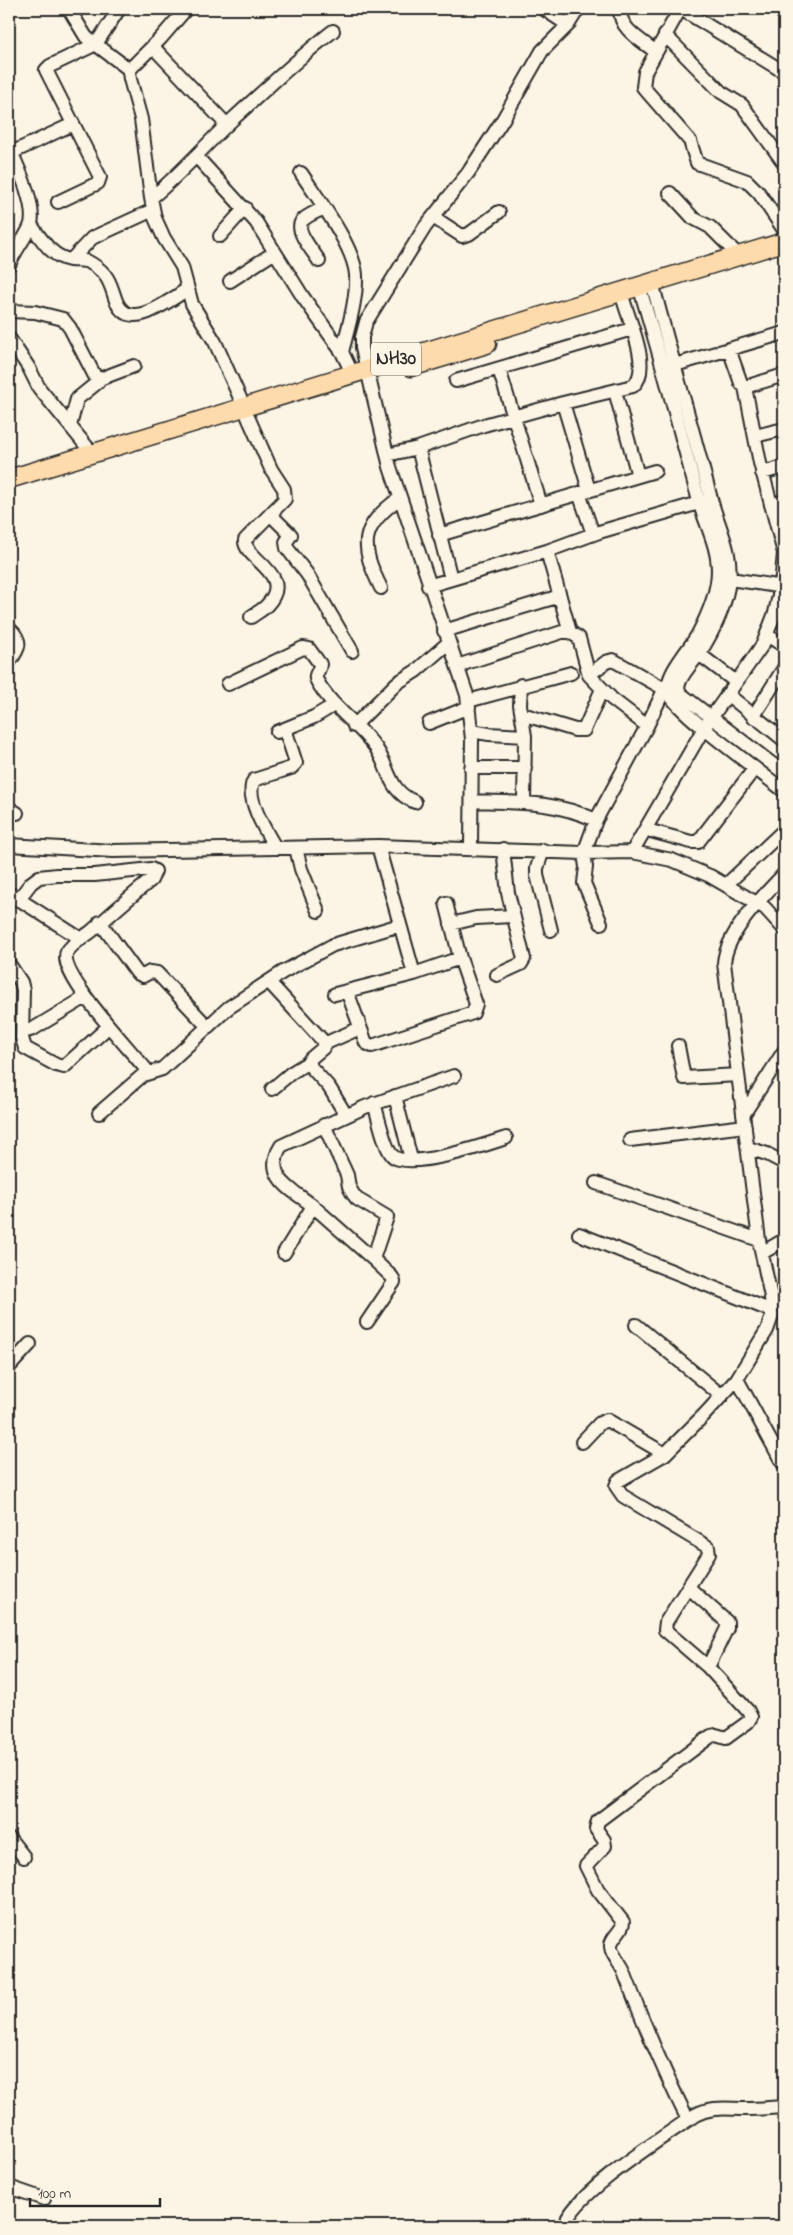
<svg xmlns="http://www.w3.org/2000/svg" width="793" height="2235" viewBox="0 0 793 2235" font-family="'Indie Flower',sans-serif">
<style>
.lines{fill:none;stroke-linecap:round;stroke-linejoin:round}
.minor-casing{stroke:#2b2b2b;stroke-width:16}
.highway-casing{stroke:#2b2b2b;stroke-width:21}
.minor{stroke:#fcf5e5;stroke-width:12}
.highway{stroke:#fedbac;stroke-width:18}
.labels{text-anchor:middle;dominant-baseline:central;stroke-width:4.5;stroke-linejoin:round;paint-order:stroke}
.shield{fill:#fcf5e5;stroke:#6a6863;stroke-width:1}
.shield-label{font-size:19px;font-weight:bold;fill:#2b2b2b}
</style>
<rect width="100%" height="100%" fill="#fcf5e5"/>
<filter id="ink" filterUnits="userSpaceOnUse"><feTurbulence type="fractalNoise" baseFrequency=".02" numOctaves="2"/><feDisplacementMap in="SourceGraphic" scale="10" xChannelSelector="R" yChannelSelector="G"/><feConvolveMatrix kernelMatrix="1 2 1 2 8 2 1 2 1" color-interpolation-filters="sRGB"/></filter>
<g filter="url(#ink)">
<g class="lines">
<g class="minor-casing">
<path id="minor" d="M69,9L86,37L130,70
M186,9L161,38L132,67L129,72L130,79L141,119L151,198L155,218L164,238L182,267L192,304L215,342L244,407
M544,9L568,25
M620,9C619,29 641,40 656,52
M680,9L645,72L643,87L690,141L697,163L747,181L759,193L784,230
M681,9L784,72
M777,9L784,13
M665,35L721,92L742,105L784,163
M153,47L227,125
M9,147C17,165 36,204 31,224C28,235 14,251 9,265
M9,154L73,124
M196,156L256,222L303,297L342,352L352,373
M301,173C318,199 354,246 356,275C357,300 348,328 342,352
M670,193L693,218L710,227L739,256
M151,198C181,174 205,145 233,119C266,89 298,58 333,31
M58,202L98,183L100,177L46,70L50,66L96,44L119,9
M433,217L462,236L469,234L499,212
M31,225C41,238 51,257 70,260C78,261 85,259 92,264C107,273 110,282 115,298C127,335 166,302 188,289
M220,236L245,208
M71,260L92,238L153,210
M319,261C314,252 294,231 302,221C307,215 317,212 324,208
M230,281L275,252
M652,282C671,355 692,427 711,499C718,526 733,552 729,580C726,606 713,632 699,654C692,664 678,677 678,689L681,694L784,773
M639,286C661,357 679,429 699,501C705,523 718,546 718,570C718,592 708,615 698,634C690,649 663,676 669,693C676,712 764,774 784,791
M9,311L35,312L63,319L70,328L98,382L77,399L70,426
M9,338L29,368L39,388L92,453
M729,349L741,383L745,387L784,375
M675,365L784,333
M499,369L541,505
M97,380L134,366
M456,381L632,329
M615,391L638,476
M563,403L589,490
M248,417L271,469L284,489L285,499L245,540C243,559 296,574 267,605C263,610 256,613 251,617
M755,436L784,429
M418,448L451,579
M387,455L418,448L484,425L563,403L633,386C652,370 630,323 624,302
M762,473L784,467
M579,493L593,534
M771,505L784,501
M270,514L291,535L286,542L287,548L307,574L352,651
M439,535L655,471
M547,551L570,632
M730,579L784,587
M428,586L547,551L599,532L706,501
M381,588C360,546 359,527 400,498
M9,628C23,641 20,648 9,662
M444,631L560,596
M767,635L784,646
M699,654L736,682
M457,666L562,632H570L579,638L589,675L612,699L647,726
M589,675L606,662L613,660L670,692
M228,684L303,648L309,649L320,664C320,671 313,675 317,681C332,708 359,724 376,748C390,769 388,791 415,802
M521,685L520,705L525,736L524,803
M727,694L784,740
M468,701L571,673
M522,714L575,730H584L602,689
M753,717L784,668
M429,723L469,707
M354,726L397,683L416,671L448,643
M471,731L489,734L525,736
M277,732L314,717L334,705
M471,768H525
M472,801C519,803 551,800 596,820
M9,808L17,813
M647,830L691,842H698L755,768
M9,845L113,851L378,846L584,853L632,852L672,860L710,876L765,908L784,929
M378,846L414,974
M275,847C266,832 244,796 254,780L291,768L296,763L285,729
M296,848L301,869L318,911
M471,848L472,739L467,695L390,467L362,348V337L366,322L425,227L468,173L502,121L542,51L568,25L578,9
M543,850L537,868V875L551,930
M632,852L704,728L763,644L775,613L781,586L784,553L760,463L745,387
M726,885L784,830
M9,893L81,939
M18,900L31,883L39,877L57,875H95L151,869L155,871L151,880C131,896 112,913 93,930C85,937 72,943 67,952C56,974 135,1054 149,1073
M100,922L137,973L143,976L150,972L157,973L207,1026
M601,923L584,883L586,867L584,853L596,820L647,726L664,690
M451,924L476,918L512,916
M9,964L21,982L23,990L22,1038L25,1048L56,1065L64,1067L108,1027
M497,975L521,964L524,959L508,893L503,849
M269,982L323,1041V1048L310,1059V1066L329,1087L346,1115
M347,991L366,1043L372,1046L473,1013L476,1004L460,958L446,903
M335,994L414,974L460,958
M23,1032L33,1029L86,997
M324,1044L360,1028
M678,1046L684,1078L738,1075
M272,1089L291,1073L309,1062
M395,1096L411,1159
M374,1103C378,1115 385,1151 394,1157C414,1169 485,1145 506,1138
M99,1113L143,1075L162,1069L228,1008L283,972L333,945L400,925
M743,1115L784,1051
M630,1140L745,1126
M748,1148L767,1154L784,1163
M596,1183L759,1240
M313,1206L373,1259L387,1217L357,1199L353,1194L349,1187L347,1175L324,1125
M579,1234L772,1311
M284,1253L313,1206C293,1190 262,1177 281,1146L365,1107L454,1076
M762,1253L784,1240
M367,1322L394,1282L392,1277L373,1259
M636,1325L722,1396
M9,1367L30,1344
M737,1379L782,1462
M582,1442L600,1423L607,1420L665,1454
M688,1587L727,1622V1628L708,1667
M9,1838L24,1857
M688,2120C664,2072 643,2022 624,1972C621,1964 610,1953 611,1945C612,1936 623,1931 623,1922L598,1890L586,1866L605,1846L604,1840L596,1829L598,1821L711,1736L716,1735L726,1738L748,1722L751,1717L748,1711L708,1667L665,1630L666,1622L709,1554L708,1547L623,1496L616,1486L618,1481L665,1454L705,1414L737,1379L767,1330L772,1316L771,1297L759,1240L724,963C726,933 764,895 784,874
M9,2187L44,2199
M564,2226C575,2192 664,2137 695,2115C712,2106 726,2109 745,2109C758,2109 771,2108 784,2107"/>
</g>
<g class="highway-casing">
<path id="highway" d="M411,367L487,344
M9,479L784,242"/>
</g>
<use href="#minor" class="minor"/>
<use href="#highway" class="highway"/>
</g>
</g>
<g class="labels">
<rect class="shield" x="371" y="342.5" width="50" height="33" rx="4"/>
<g class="shield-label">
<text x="396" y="359">NH30</text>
</g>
</g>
<rect width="793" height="2235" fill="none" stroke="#fcf5e5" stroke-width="30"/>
<rect x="15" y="15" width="763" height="2205" fill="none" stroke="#2b2b2b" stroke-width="2" filter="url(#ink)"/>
<path d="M30 2198v8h130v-8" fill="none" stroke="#2b2b2b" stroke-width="2.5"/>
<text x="38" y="2198" font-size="15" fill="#2b2b2b" stroke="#fcf5e5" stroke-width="4" paint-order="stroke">100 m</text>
</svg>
